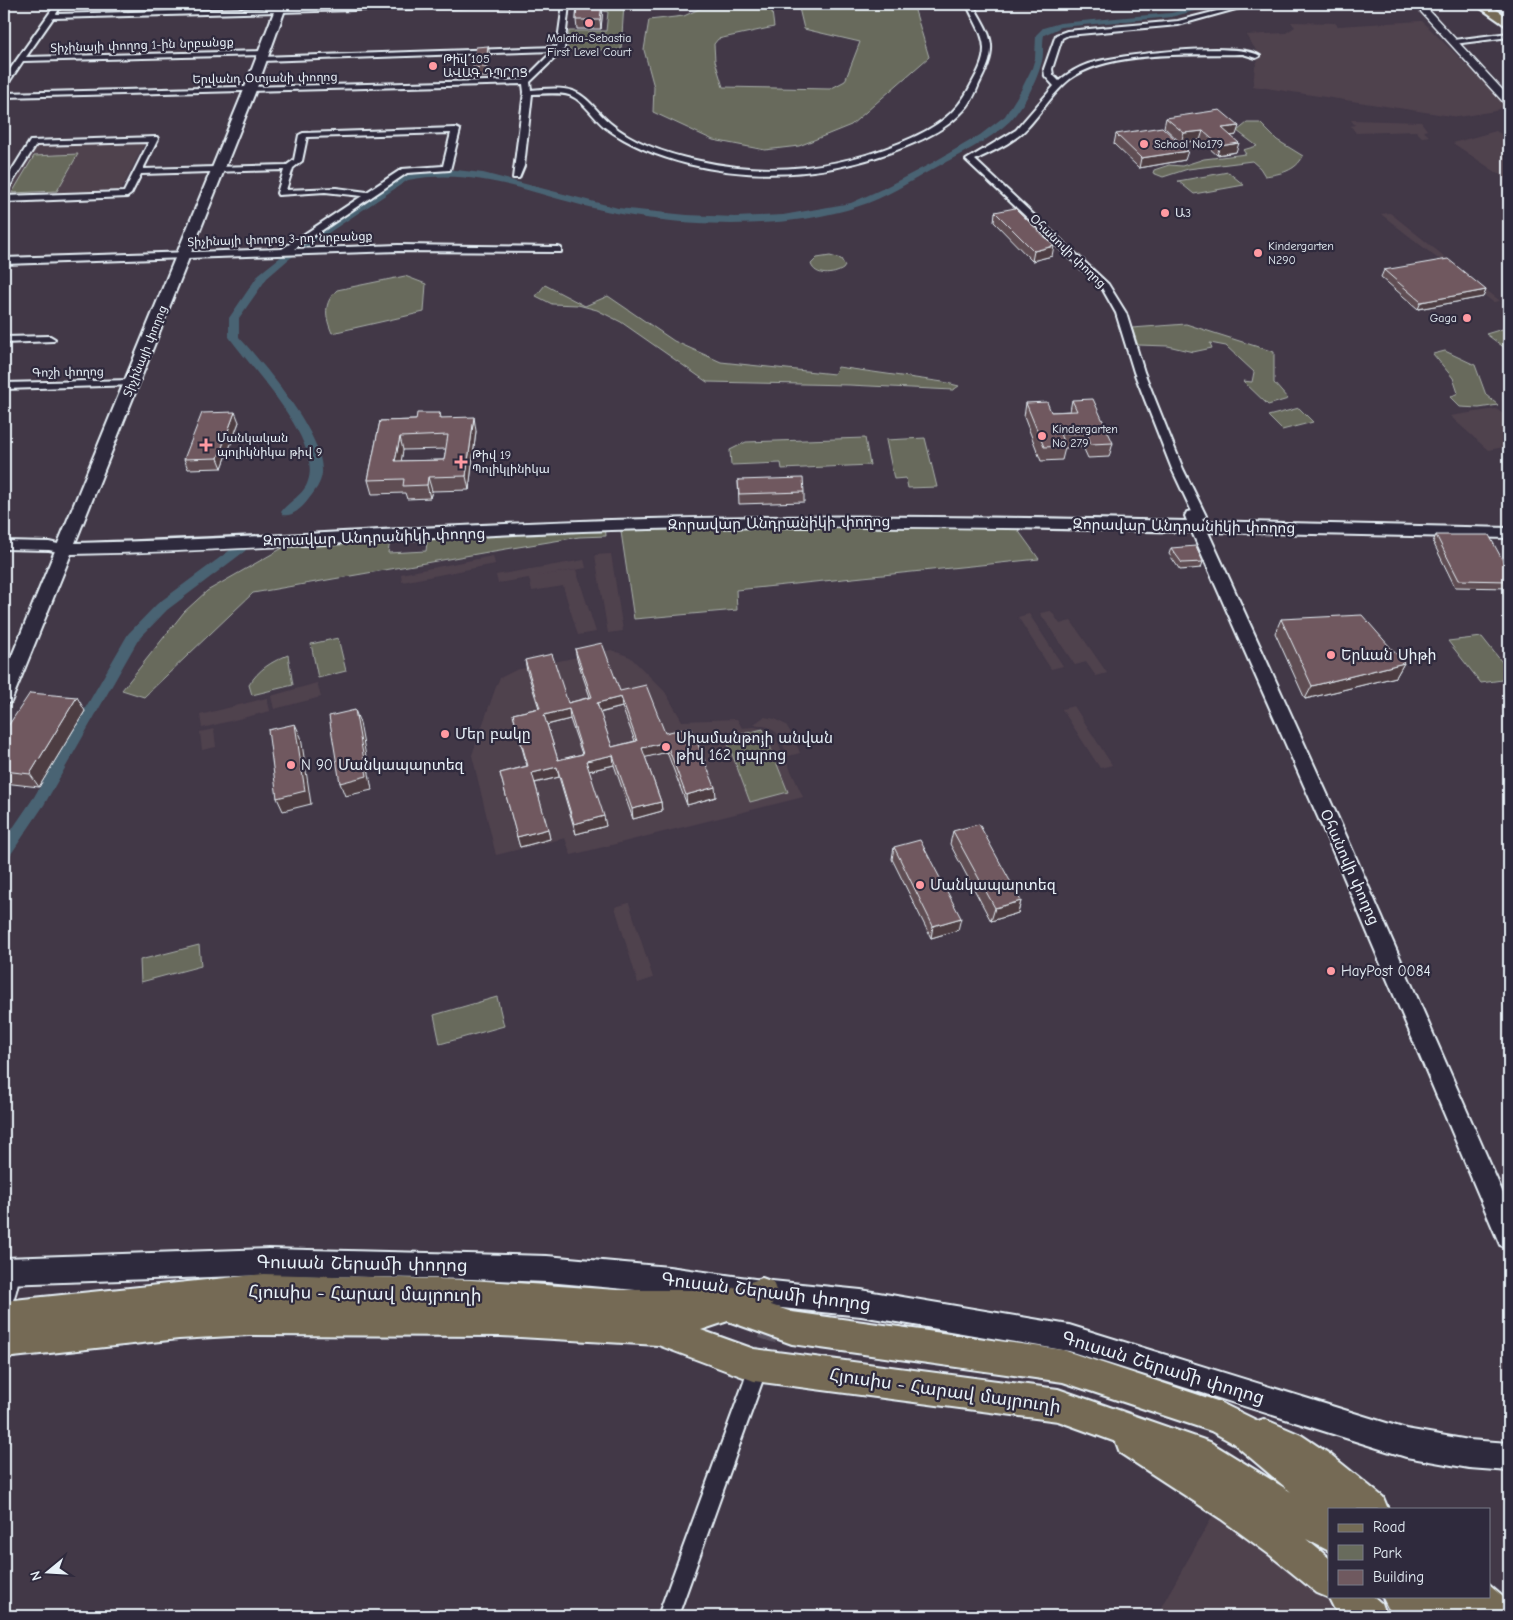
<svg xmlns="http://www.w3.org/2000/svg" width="1513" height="1620" viewBox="0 0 1513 1620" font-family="'Comic Neue','Noto Sans Armenian',sans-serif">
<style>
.built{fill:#50424e}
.green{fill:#686b5c;stroke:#a8aeaa}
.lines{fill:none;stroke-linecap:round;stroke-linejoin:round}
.canal{fill:#4a6373;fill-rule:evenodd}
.minor-tunnel{stroke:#5b5462;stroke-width:18;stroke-dasharray:18 9;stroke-linecap:butt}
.minor-casing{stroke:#e8f1f8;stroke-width:4}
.tertiary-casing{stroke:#e8f1f8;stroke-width:3}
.secondary-casing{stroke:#e8f1f8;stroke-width:4}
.primary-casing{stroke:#e8f1f8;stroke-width:4}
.trunk-casing{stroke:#e8f1f8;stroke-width:4}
.minor{fill:#2f2a3d;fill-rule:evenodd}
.tertiary{fill:#2f2a3d;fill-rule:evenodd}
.secondary{fill:#2f2a3d;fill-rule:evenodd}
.primary{fill:#746b55;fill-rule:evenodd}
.trunk{fill:#746b55;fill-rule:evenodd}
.wall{fill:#5f4d52;stroke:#e8f1f8;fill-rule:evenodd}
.shaded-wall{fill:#4e3e42;stroke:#e8f1f8}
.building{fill:#6f595f;stroke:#e8f1f8;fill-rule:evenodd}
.poi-dot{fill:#ff9aa2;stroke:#2f2a3d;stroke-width:2}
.labels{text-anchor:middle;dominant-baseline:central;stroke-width:4.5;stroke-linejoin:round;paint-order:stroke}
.far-poi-label{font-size:12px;fill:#e8f1f8;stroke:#2f2a3d;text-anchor:start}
.far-street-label{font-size:12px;fill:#e8f1f8;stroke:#2f2a3d}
.street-label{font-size:15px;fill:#e8f1f8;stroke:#2f2a3d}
.poi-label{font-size:15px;fill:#e8f1f8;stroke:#2f2a3d;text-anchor:start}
.near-street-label{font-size:18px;fill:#e8f1f8;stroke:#2f2a3d}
</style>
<rect width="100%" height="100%" fill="#423847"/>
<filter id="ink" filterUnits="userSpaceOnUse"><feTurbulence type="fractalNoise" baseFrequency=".02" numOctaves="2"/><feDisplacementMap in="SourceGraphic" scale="10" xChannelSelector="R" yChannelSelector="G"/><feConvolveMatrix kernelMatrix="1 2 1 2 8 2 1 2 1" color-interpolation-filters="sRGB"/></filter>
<g filter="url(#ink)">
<path class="built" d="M1422,21L1507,105L1495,111L1458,117L1253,86L1255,67L1260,56L1246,35L1286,33L1295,27L1291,22L1335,23L1338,26Z
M1351,120L1421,122L1427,130L1423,131L1429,136L1422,137L1416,131L1356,133L1351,126L1355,125Z
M1496,131L1509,139V181L1453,143Z
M145,142L121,190L8,194L37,146Z
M1390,213L1500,301L1493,302L1381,214Z
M1496,409L1509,418V446L1488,450L1450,416Z
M611,554L623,631L608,633L595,555Z
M493,556L495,564L402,582L401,574Z
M584,560L586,568L532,577L576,570L596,632L578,635L563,586L532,591L529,578L498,583L496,575Z
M1051,611L1060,624L1071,621L1107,673L1096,676L1086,662L1075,665L1040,613Z
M1029,614L1063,666L1051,669L1018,617Z
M611,650L630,657L665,692L682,721L737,719L742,728L754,727L767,730L775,736L803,797L571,855L565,838L496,855L472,755L497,684L500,678L516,670Z
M317,683L321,697L274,709L271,696Z
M267,698L270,711L202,728L200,715Z
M1074,706L1112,765L1100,768L1062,709Z
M764,717L775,719L786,725L793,736L800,753L788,756L777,733L768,727L754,724Z
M214,729L216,747L202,750L200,732Z
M629,903L653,978L638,983L615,907Z
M1214,1514L1327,1593L1353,1616H1156Z"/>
<path class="green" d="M599,4H624L621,50H567L569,31H606L608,12L604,11L605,6H599Z
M710,4H771L774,27L718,39L714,44L715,61L723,87L830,89L845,81L860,42L804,29L798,4H913L929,57L851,125L799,146L765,150L713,140L653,112L654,87L644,50L649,20L684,16Z
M1247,123H1260L1277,140L1303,156C1296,171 1280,174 1265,176L1260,168L1252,161L1188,169L1163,177L1153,173L1154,170L1169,165L1182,166L1204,159L1246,154L1243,150L1257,146L1237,131Z
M78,154L57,191L12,193L34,156Z
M1228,172L1244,185L1194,194L1178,181Z
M830,256L841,259L845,266L843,269C834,275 815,277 811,264L817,258Z
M405,276L426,284L424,312L332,333C325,317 323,303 337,290Z
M545,285L585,306L608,296L674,341L721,362L834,374L838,367L943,382L959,386L953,390L849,385L707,382L621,322L597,310L578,305L552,304L536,296Z
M1186,324L1274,352V383L1288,399L1268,405L1243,381L1252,382L1254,372L1226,346L1210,343L1212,348L1193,352L1168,346L1138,345L1132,328Z
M1509,327V351L1486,334Z
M1445,351L1475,365L1486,395L1498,405L1479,408L1460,407L1450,397L1458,393L1453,378L1433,354Z
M1299,408L1313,422L1282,430L1268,416Z
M865,438L870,465L782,469L781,463L731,465L730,450L746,442Z
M925,438L937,487L908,488L906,478L894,479L886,440Z
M605,524L606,536L579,537L488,552L253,593L144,697L122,690L184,612L207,591L293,542L391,534L388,553L426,551L428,532Z
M620,525L1015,526L1039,559L736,590L737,610L634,619Z
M1482,637L1509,671V679L1481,683L1448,641Z
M338,638L346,671L318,678L311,644Z
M288,655L293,685L252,695L249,685C259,669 271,662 288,655Z
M763,729L788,792L750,802L726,738Z
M199,945L201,966L141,982L140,960Z
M497,997L504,1026L440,1044L434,1015Z"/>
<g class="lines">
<path class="canal" d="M1209,4H1221L1171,17L1061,27L1044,35C1042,44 1044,53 1042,61C1037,81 1024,106 1010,121C989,141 958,155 933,169C909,182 885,198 859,206C784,232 669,227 593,208C531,193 472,167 408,180L289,259L267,278L239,318V337C264,365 325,435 322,473C321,484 314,492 308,500C302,508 292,517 283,515L281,512C289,501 304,495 308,481C322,440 251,368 229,337V318L259,274L283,255L405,175L429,170H456L483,173L618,208L687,215L735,217L783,215L851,203L882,189L932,163L980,135L1005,116L1021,90L1032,68L1035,58L1036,35L1043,28L1060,23L1171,13Z
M241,544L247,548L245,551L167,610L138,640L44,805L9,857L4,859V841L34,797L128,634L157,604L237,545Z"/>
<path class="minor-tunnel" d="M758,1366L774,1318"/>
<g class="minor-casing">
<path id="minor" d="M56,4H62L56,14L439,4H512L509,6L53,18L26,57L263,51L267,53L263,55L23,61L7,85H4V78Z
M563,4H569L564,49L530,82L531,90C545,89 560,87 573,91C589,97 597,113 610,123C634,143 669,155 700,161C768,176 836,169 900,143C932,130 956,116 971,85C977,74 984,62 984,49C984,33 972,19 967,4H973C979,17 990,31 991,45C992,59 985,72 979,84C975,94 971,103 964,110C949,127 927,138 907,146C837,175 762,182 688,164C660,157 629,145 606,128C593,118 585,101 569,95C558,92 544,94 532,94L524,166L519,178H513L524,92L523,84L4,97V93L524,80L553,51L261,61L257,59L261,57L557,47Z
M1244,4H1254L1178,25L1068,35L1062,38L1052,69L1053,75L1059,81C1067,74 1077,68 1088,64C1116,54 1239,41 1260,56L1256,58L1243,54C1196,55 1108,50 1070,79C1053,92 1042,112 1027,128C1013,143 993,151 975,160L1108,284L1126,313L1144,372L1183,469L1206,516L1200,520L1194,516L1172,469L1134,372L1116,313L1102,288L966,160L1016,130L1054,86L1045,76L1044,69L1056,35L1067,31L1178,21Z
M1509,33V37L1454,44L1450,42L1454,40Z
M456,128L460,130L450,170L407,173L294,249L398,245L558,247L561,248V252L398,251L4,264V258L282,249L362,196L325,192L278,195L277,193L284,170L141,174L131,194L127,197L4,202V196L124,192L149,142L36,145L8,189L4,191V183L30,141L157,137L158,139L143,169L287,165L294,160L299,135L303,133ZM451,133L443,166L402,169L367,192L336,188L286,190L293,168L302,161L307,137Z
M50,336L55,339L53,341L4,343V337Z
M132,380L136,381V385L4,389V383Z
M4,541L49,542L67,546L69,549L63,553L49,550L4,549Z
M11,1261L17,1264C22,1276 15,1296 10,1308L4,1311V1266Z
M753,1373L760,1375L762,1382L678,1616H658L744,1382L746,1375Z"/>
</g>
<g class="tertiary-casing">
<path id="tertiary" d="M1414,4H1423L1509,97V106L1506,105Z"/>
</g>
<g class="secondary-casing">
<path id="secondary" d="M277,4H287L256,90L75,543C254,539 432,525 611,520C803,514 995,517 1187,521L1185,516L1187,512L1193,511L1199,512L1203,521L1509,528V538L1208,532L1349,842L1509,1207V1248L1500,1245L1329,842L1192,532C998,527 805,524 611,530C431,536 251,551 71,554L13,697L11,702L4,704V675L244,90Z
M269,1249L547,1256L669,1267L762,1280L861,1290L1069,1325L1406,1429L1469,1440L1509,1443V1471L1469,1468L1406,1457L1069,1351L861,1316L762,1306L669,1293L547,1282L472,1279L269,1275L4,1284V1258Z"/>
</g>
<g class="primary-casing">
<path id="primary" d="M1475,4H1488L1509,18V26L1505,25Z"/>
</g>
<g class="trunk-casing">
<path id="trunk" d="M264,1274L471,1280L617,1290H727L762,1278L773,1282L777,1293L771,1305L792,1312L1063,1350L1217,1401L1258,1421L1264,1419L1301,1435L1331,1455L1383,1497L1388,1509H1329V1551L1306,1539L1329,1558V1596H1373L1381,1603L1386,1616H1342L1334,1608L1329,1598L1317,1593L1270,1555L1221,1519L1120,1453L1116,1442L1058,1421L754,1381L658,1345L501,1336L249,1335L179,1339L4,1358V1301ZM728,1321L792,1344L1063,1382L1211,1431L1233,1443L1291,1492L1210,1442L1058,1389L754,1349L701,1330Z
M1489,1585L1509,1602V1616H1396L1388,1608L1382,1596H1489Z"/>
</g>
<use href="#minor" class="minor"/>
<use href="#tertiary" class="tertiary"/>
<use href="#secondary" class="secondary"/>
<use href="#primary" class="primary"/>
<use href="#trunk" class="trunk"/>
</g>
<path class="wall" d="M577,4H603L601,29H577L576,20Z
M490,55L487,77H475L473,68Z
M1166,118L1236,135L1231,136L1236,152L1217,155L1200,140L1181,143L1164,127Z
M1116,134L1185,160L1139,168L1114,144Z
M995,212L1052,256L1032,261L994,222Z
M1384,270L1486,290L1483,297L1418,309L1381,277Z
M1072,400L1113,443L1109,457L1088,458L1083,447L1065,448L1062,460L1041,461L1024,417L1026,403L1051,412L1070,411Z
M440,413L441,418L476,431L469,490L432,491L430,498L407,499L405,493L372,494L368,480L380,421L416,420ZM446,449L444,460L401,461L403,450Z
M239,422L222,468L188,469L184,459Z
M738,480L804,492V502L739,504Z
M1436,535L1509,572V588L1455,587L1433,542Z
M1171,548L1203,562L1201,568L1180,570L1169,554Z
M1281,619L1404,663L1396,677L1305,699L1275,633Z
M575,649L665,733L716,797L687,805L667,752L645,757L661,802L662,811L633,819L614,765L589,771L606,826L576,834L559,777L535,783L550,839L520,847L500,773L527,766L513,714L539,708L527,671L525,660L568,703L590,697L577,659ZM622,707L635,741L612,747L600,713ZM570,719L582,754L558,760L547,725Z
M85,711L39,787L4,783V732Z
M953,831L1021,901L1018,913L991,921L950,844Z
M894,847L958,930L931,938L892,859Z"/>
<path class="shaded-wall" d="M602,4H603V8L601,29L600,20Z
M488,46L490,55L487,77L486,67Z
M1239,126L1236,135L1219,138L1222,128Z
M1203,131L1200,140L1181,143L1184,133Z
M1239,143L1236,152L1217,155L1220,146Z
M1188,151L1185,160L1139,168L1141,158Z
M1054,246L1052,256L1032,261L1034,251Z
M1486,290L1483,297L1418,309L1421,302Z
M235,412L239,422L222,468L218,458Z
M474,417L476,431L469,490L466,476Z
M400,437L403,450L399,475L395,461Z
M428,477L432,491L430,498L427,485Z
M1404,663L1396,677L1305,699L1312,686Z
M77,697L85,711L39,787L30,774Z
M621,697L622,707L598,713L597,703Z
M569,709L570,719L546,725L544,715Z
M355,710L360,723L372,790L345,796L340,783Z
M295,724L301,737L311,804L283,811L277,798Z
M666,742L667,752L643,758L642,748Z
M613,755L614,765L588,771L586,761Z
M557,767L559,777L534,783L532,773Z
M715,787L716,797L687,805L686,795Z
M661,802L662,811L633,819L632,809Z
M604,816L606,826L576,834L574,824Z
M548,829L550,839L520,847L517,837Z
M1021,901L1018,913L991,921L995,908Z
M961,918L958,930L931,938L933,926Z"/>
<path class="building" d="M577,4H602L600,20H576Z
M488,46L486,67L473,68L476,47Z
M1220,110L1239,126L1222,128L1239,143L1220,146L1203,131L1184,133L1166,118Z
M1162,127L1188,151L1141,158L1116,134Z
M1015,208L1054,246L1034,251L995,212Z
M1448,259L1486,290L1421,302L1384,270Z
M1093,399L1113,443L1091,444L1087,433L1060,434L1065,446L1044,447L1026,403L1047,402L1051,412L1077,411L1072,400Z
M235,412L218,458L184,459L202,413Z
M417,413H440L439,418L474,417L466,476L428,477L427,485L403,486L404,479L368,480L380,421L416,420ZM448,435L444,460L395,461L400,437Z
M803,478L804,492L739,494L738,480Z
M1436,535H1489L1509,572V581L1459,580Z
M1196,546L1203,562L1182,563L1171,548Z
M1362,615L1404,663L1312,686L1281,619Z
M602,643L620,691L646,685L665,733L691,727L715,787L686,795L666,742L642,748L661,802L632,809L613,755L586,761L604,816L574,824L557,767L532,773L548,829L517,837L500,773L528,766L513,714L540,708L525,660L552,654L568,703L592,697L575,649ZM621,697L637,741L612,747L597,703ZM569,709L583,754L558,760L544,715Z
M30,693L77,697L30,774L4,771V732Z
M355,710L367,776L340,783L329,716Z
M295,724L305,791L277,798L268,730Z
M979,824L1021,901L995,908L953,831Z
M920,840L961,918L933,926L894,847Z"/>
</g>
<g class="poi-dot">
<circle cx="589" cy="23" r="5"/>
<circle cx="433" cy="66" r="5"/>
<circle cx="1144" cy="144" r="5"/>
<circle cx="1165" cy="213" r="5"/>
<circle cx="1258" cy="253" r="5"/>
<circle cx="1467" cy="318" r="5"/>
<circle cx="1042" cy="436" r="5"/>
<path d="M203.5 437.5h5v5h5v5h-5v5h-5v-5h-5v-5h5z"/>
<path d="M458.5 454.5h5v5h5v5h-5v5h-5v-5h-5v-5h5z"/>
<circle cx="1331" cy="655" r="5"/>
<circle cx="445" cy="734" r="5"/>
<circle cx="666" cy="747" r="5"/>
<circle cx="291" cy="765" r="5"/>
<circle cx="920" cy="885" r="5"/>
<circle cx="1331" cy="971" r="5"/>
</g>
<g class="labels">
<g class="far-poi-label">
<text x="589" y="38" text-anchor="middle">Malatia-Sebastia<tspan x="589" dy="14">First Level Court</tspan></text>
<text x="443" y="59">Թիվ 105<tspan x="443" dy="14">ԱՎԱԳ ԴՊՐՈՑ</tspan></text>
<text x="1154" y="144">School No179</text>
<text x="1175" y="213">Ա3</text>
<text x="1268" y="246">Kindergarten<tspan x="1268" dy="14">N290</tspan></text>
<text x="1457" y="318" text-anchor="end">Gaga</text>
<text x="1052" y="429">Kindergarten<tspan x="1052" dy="14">No 279</tspan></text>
<text x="217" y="438">Մանկական<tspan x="217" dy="14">պոլիկնիկա թիվ 9</tspan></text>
<text x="472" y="455">Թիվ 19<tspan x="472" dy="14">Պոլիկլինիկա</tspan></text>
</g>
<g class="far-street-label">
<text transform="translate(142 45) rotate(-2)">Տիչինայի փողոց 1-ին նրբանցք</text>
<text transform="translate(265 78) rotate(-1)">Երվանդ Օտյանի փողոց</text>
<text transform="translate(280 239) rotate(-2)">Տիչինայի փողոց 3-րդ նրբանցք</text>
<text transform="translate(1068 251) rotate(44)">Օհանովի փողոց</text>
<text transform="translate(145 351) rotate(-68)">Տիչինայի փողոց</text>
<text transform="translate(68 372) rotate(-1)">Գոշի փողոց</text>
</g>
<g class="street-label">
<text transform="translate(779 523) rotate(-1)">Զորավար Անդրանիկի փողոց</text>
<text transform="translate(1184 526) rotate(1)">Զորավար Անդրանիկի փողոց</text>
<text transform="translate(374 537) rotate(-2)">Զորավար Անդրանիկի փողոց</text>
<text transform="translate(1350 867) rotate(66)">Օհանովի փողոց</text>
</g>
<g class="poi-label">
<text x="1341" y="655">Երևան Սիթի</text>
<text x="455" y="734">Մեր բակը</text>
<text x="676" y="738">Սիամանթոյի անվան<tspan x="676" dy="17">թիվ 162 դպրոց</tspan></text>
<text x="301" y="765">N 90 Մանկապարտեզ</text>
<text x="930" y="885">Մանկապարտեզ</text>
<text x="1341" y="971">HayPost 0084</text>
</g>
<g class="near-street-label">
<text transform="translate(362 1264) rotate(1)">Գուսան Շերամի փողոց</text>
<text transform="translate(766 1292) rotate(7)">Գուսան Շերամի փողոց</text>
<text transform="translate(365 1294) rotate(1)">Հյուսիս - Հարավ մայրուղի</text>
<text transform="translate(1163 1368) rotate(17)">Գուսան Շերամի փողոց</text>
<text transform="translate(945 1391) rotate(8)">Հյուսիս - Հարավ մայրուղի</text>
</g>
</g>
<rect width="1513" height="1620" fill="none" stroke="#2f2a3d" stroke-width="20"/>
<rect x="10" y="10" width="1493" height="1600" fill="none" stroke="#e8f1f8" stroke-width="2" filter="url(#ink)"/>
<rect x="1328" y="1508" width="162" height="90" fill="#2f2a3d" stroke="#797a88"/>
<rect x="1338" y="1524" width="25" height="8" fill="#746b55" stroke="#797a88"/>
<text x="1373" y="1532" font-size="15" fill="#e8f1f8">Road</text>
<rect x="1338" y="1545" width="25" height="15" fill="#686b5c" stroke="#797a88"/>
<text x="1373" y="1558" font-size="15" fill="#e8f1f8">Park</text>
<rect x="1338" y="1570" width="25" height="15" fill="#6f595f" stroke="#797a88"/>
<text x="1373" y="1582" font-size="15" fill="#e8f1f8">Building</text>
<g transform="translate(48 1572) rotate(252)" stroke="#2f2a3d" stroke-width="4" paint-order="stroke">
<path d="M0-4L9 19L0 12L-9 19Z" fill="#e8f1f8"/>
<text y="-8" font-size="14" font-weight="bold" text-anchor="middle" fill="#e8f1f8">N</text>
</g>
</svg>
